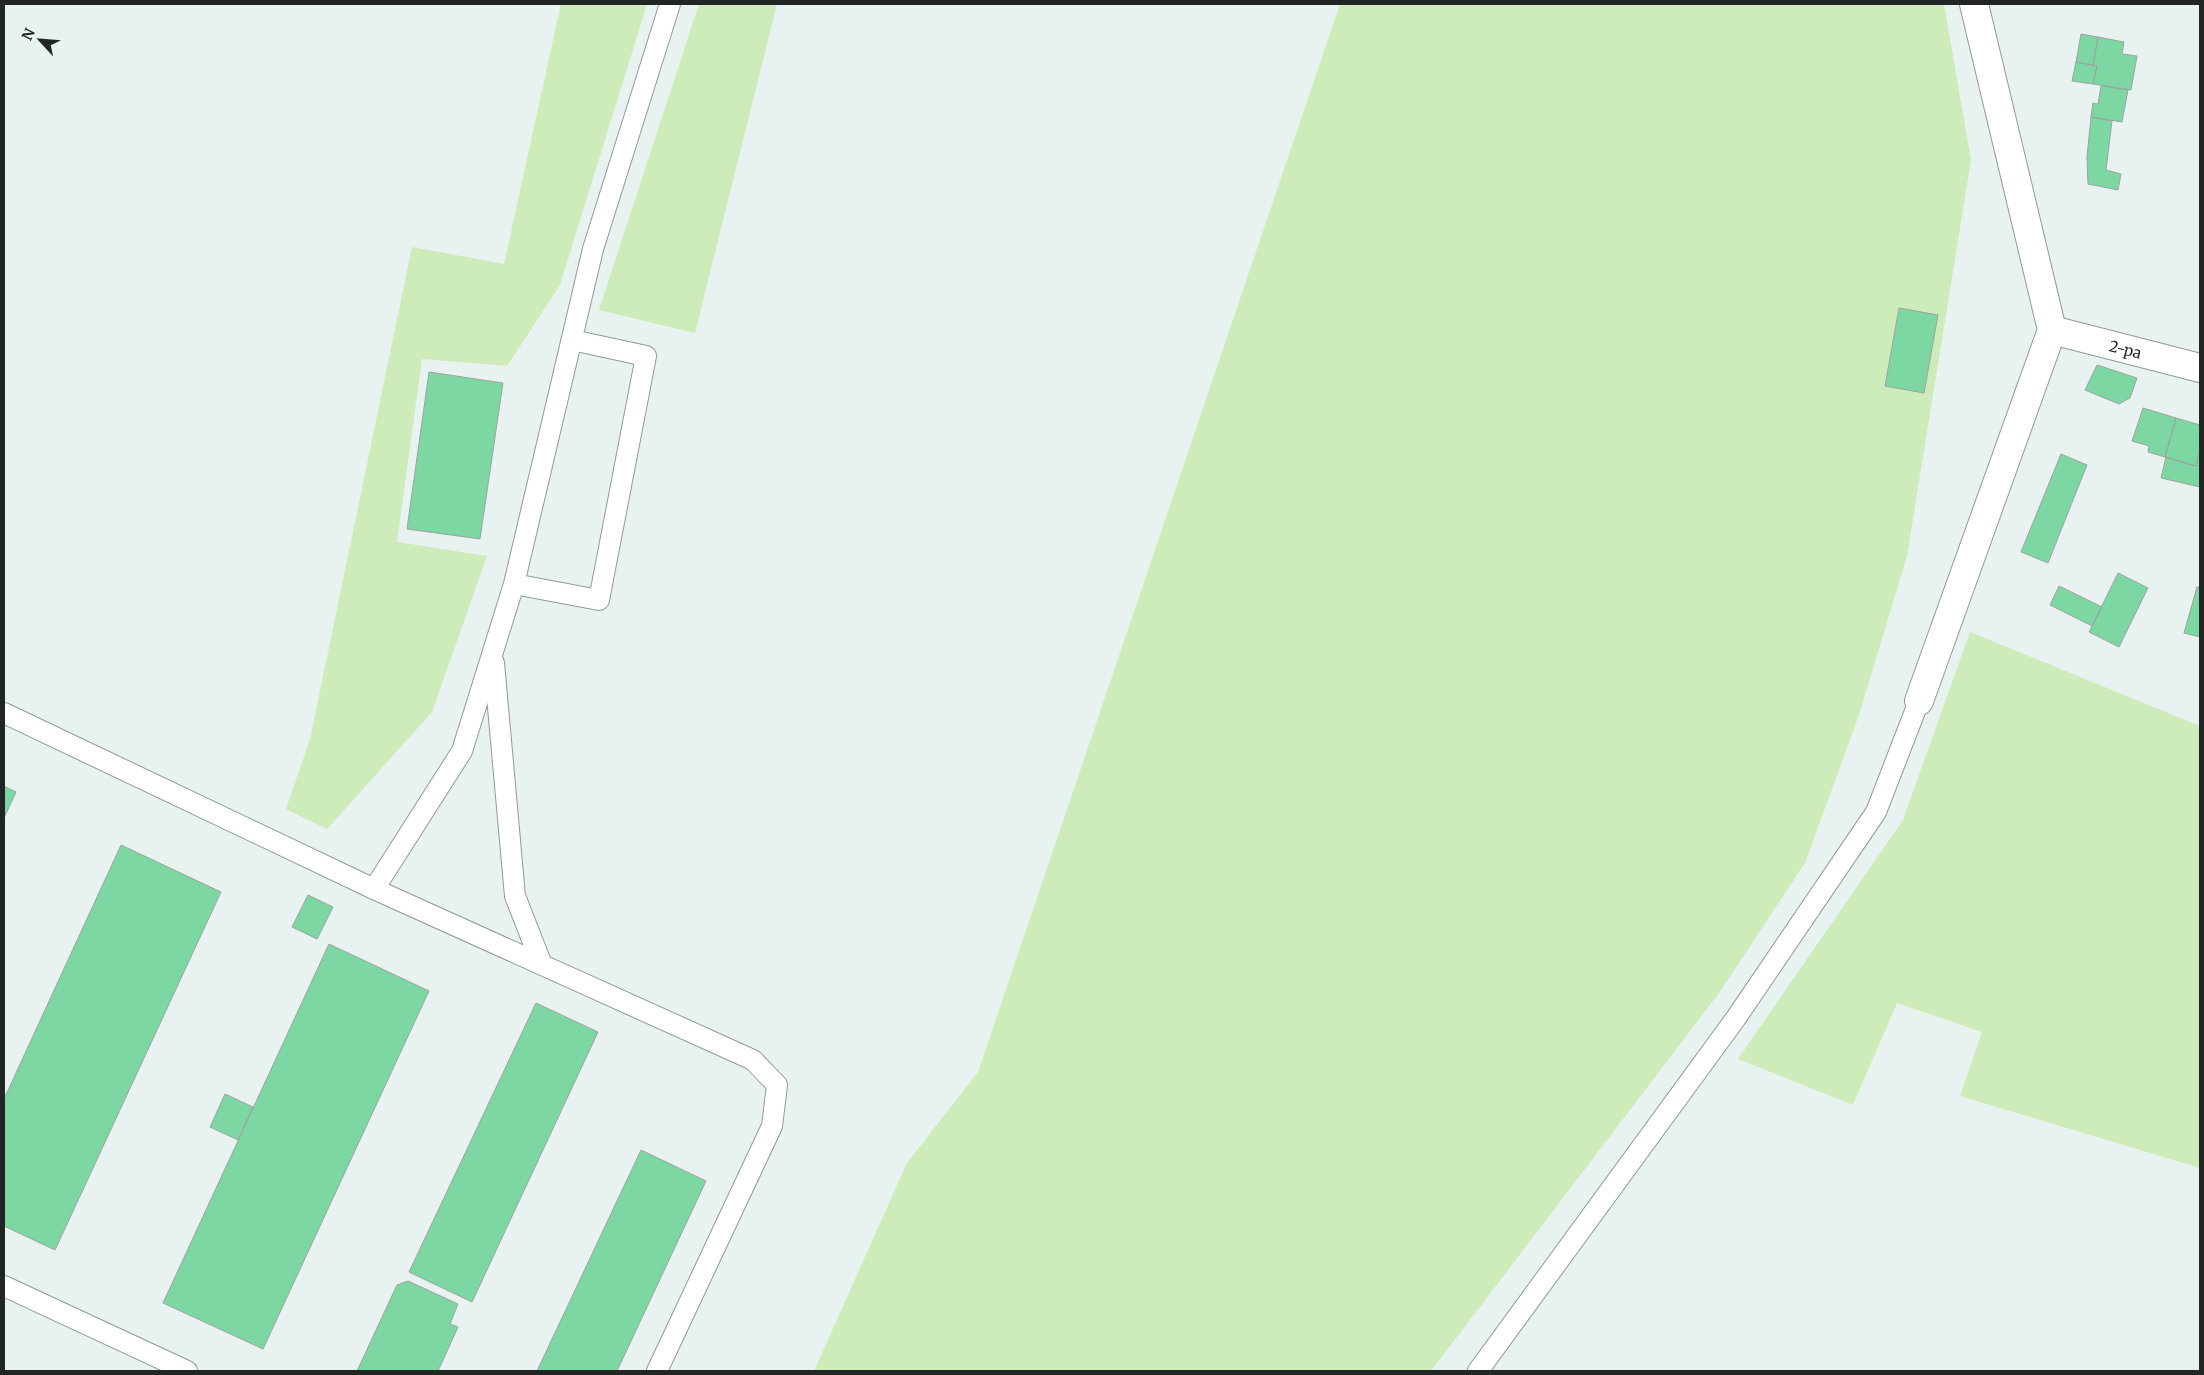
<svg xmlns="http://www.w3.org/2000/svg" width="2204" height="1375" viewBox="0 0 2204 1375" font-family="Merriweather,serif">
<style>
.green{fill:#cdecb9}
.building{fill:#7cd7a3;stroke:#9ca49f}
.lines{fill:none;stroke-linecap:round;stroke-linejoin:round}
.lane-casing{stroke:#919a98;stroke-width:22}
.street-casing{stroke:#919a98;stroke-width:30}
.lane{stroke:#fff;stroke-width:20}
.street{stroke:#fff;stroke-width:28}
.labels{text-anchor:middle;dominant-baseline:central;stroke-width:5;stroke-linejoin:round;paint-order:stroke}
.street-label{font-size:15px;fill:#212524;stroke:#e8f2f0}
</style>
<rect width="100%" height="100%" fill="#e8f2f0"/>
<path class="green" d="M561,4H647L560,285L507,366L422,359L397,542L487,556L432,712L327,829L286,809L310,739L412,247L504,264Z
M699,4H777L695,333L599,310Z
M1340,4H1944L1971,160L1907,556L1859,715L1805,863L1719,993L1431,1371H814L907,1163L978,1072Z
M1970,632L2200,726V1168L1960,1096L1982,1032L1897,1003L1853,1105L1738,1059L1903,820Z"/>
<path class="building" d="M2081,34L2098,37L2093,65L2076,62Z
M2098,37L2124,42L2122,54L2137,56L2131,90L2093,84L2097,66L2093,65Z
M2076,62L2097,66L2093,84L2072,81Z
M2101,86L2128,90L2122,122L2091,117L2093,103L2098,104Z
M2091,117L2112,121L2106,170L2121,174L2118,190L2088,184L2087,157Z
M1899,308L1938,315L1924,393L1885,386Z
M2097,365L2137,378L2130,398L2119,404L2085,390Z
M429,372L503,383L480,539L407,529Z
M2143,408L2176,418L2165,457L2148,452L2149,446L2132,441Z
M2176,418L2200,425V450L2196,466L2165,457Z
M2061,454L2087,465L2048,563L2021,552Z
M2166,457L2196,466L2198,458L2200,459V487L2161,478Z
M2118,573L2148,588L2119,647L2089,632Z
M2059,586L2102,607L2092,626L2050,605Z
M2197,587H2200V637L2184,633Z
M4,786L16,792L4,818Z
M121,845L221,892L55,1250L4,1226V1099Z
M308,895L333,907L317,939L292,927Z
M329,944L429,991L263,1349L163,1303Z
M536,1003L598,1032L472,1302L409,1272Z
M225,1094L253,1107L238,1140L210,1127Z
M641,1150L706,1181L617,1371H537Z
M408,1281L458,1304L450,1324L458,1327L438,1371H357L397,1285Z"/>
<g class="lines">
<g class="lane-casing">
<path id="lane" d="M514,584L599,600L646,356L572,340
M494,663L515,896L542,965
M4,713L374,889L753,1060L777,1085L772,1126L657,1371
M374,889L462,751L514,584L593,249L670,4
M4,1286L187,1371
M1478,1371L1736,1018L1876,812L1919,701"/>
</g>
<g class="street-casing">
<g id="street">
<path id="s1" d="M2052,330L2200,368"/>
<path d="M1919,701L2052,330L1974,4"/>
</g>
</g>
<use href="#lane" class="lane"/>
<use href="#street" class="street"/>
</g>
<g class="labels">
<g class="street-label">
<text stroke="none"><textPath href="#s1" startOffset="76">2-ра</textPath></text>
</g>
</g>
<rect width="2204" height="1375" fill="none" stroke="#212524" stroke-width="10"/>
<g transform="translate(40 40) rotate(296)" stroke="#e8f2f0" stroke-width="4" paint-order="stroke">
<path d="M0-4L9 19L0 12L-9 19Z" fill="#212524"/>
<text y="-8" font-size="14" font-weight="bold" text-anchor="middle" fill="#212524">N</text>
</g>
</svg>
